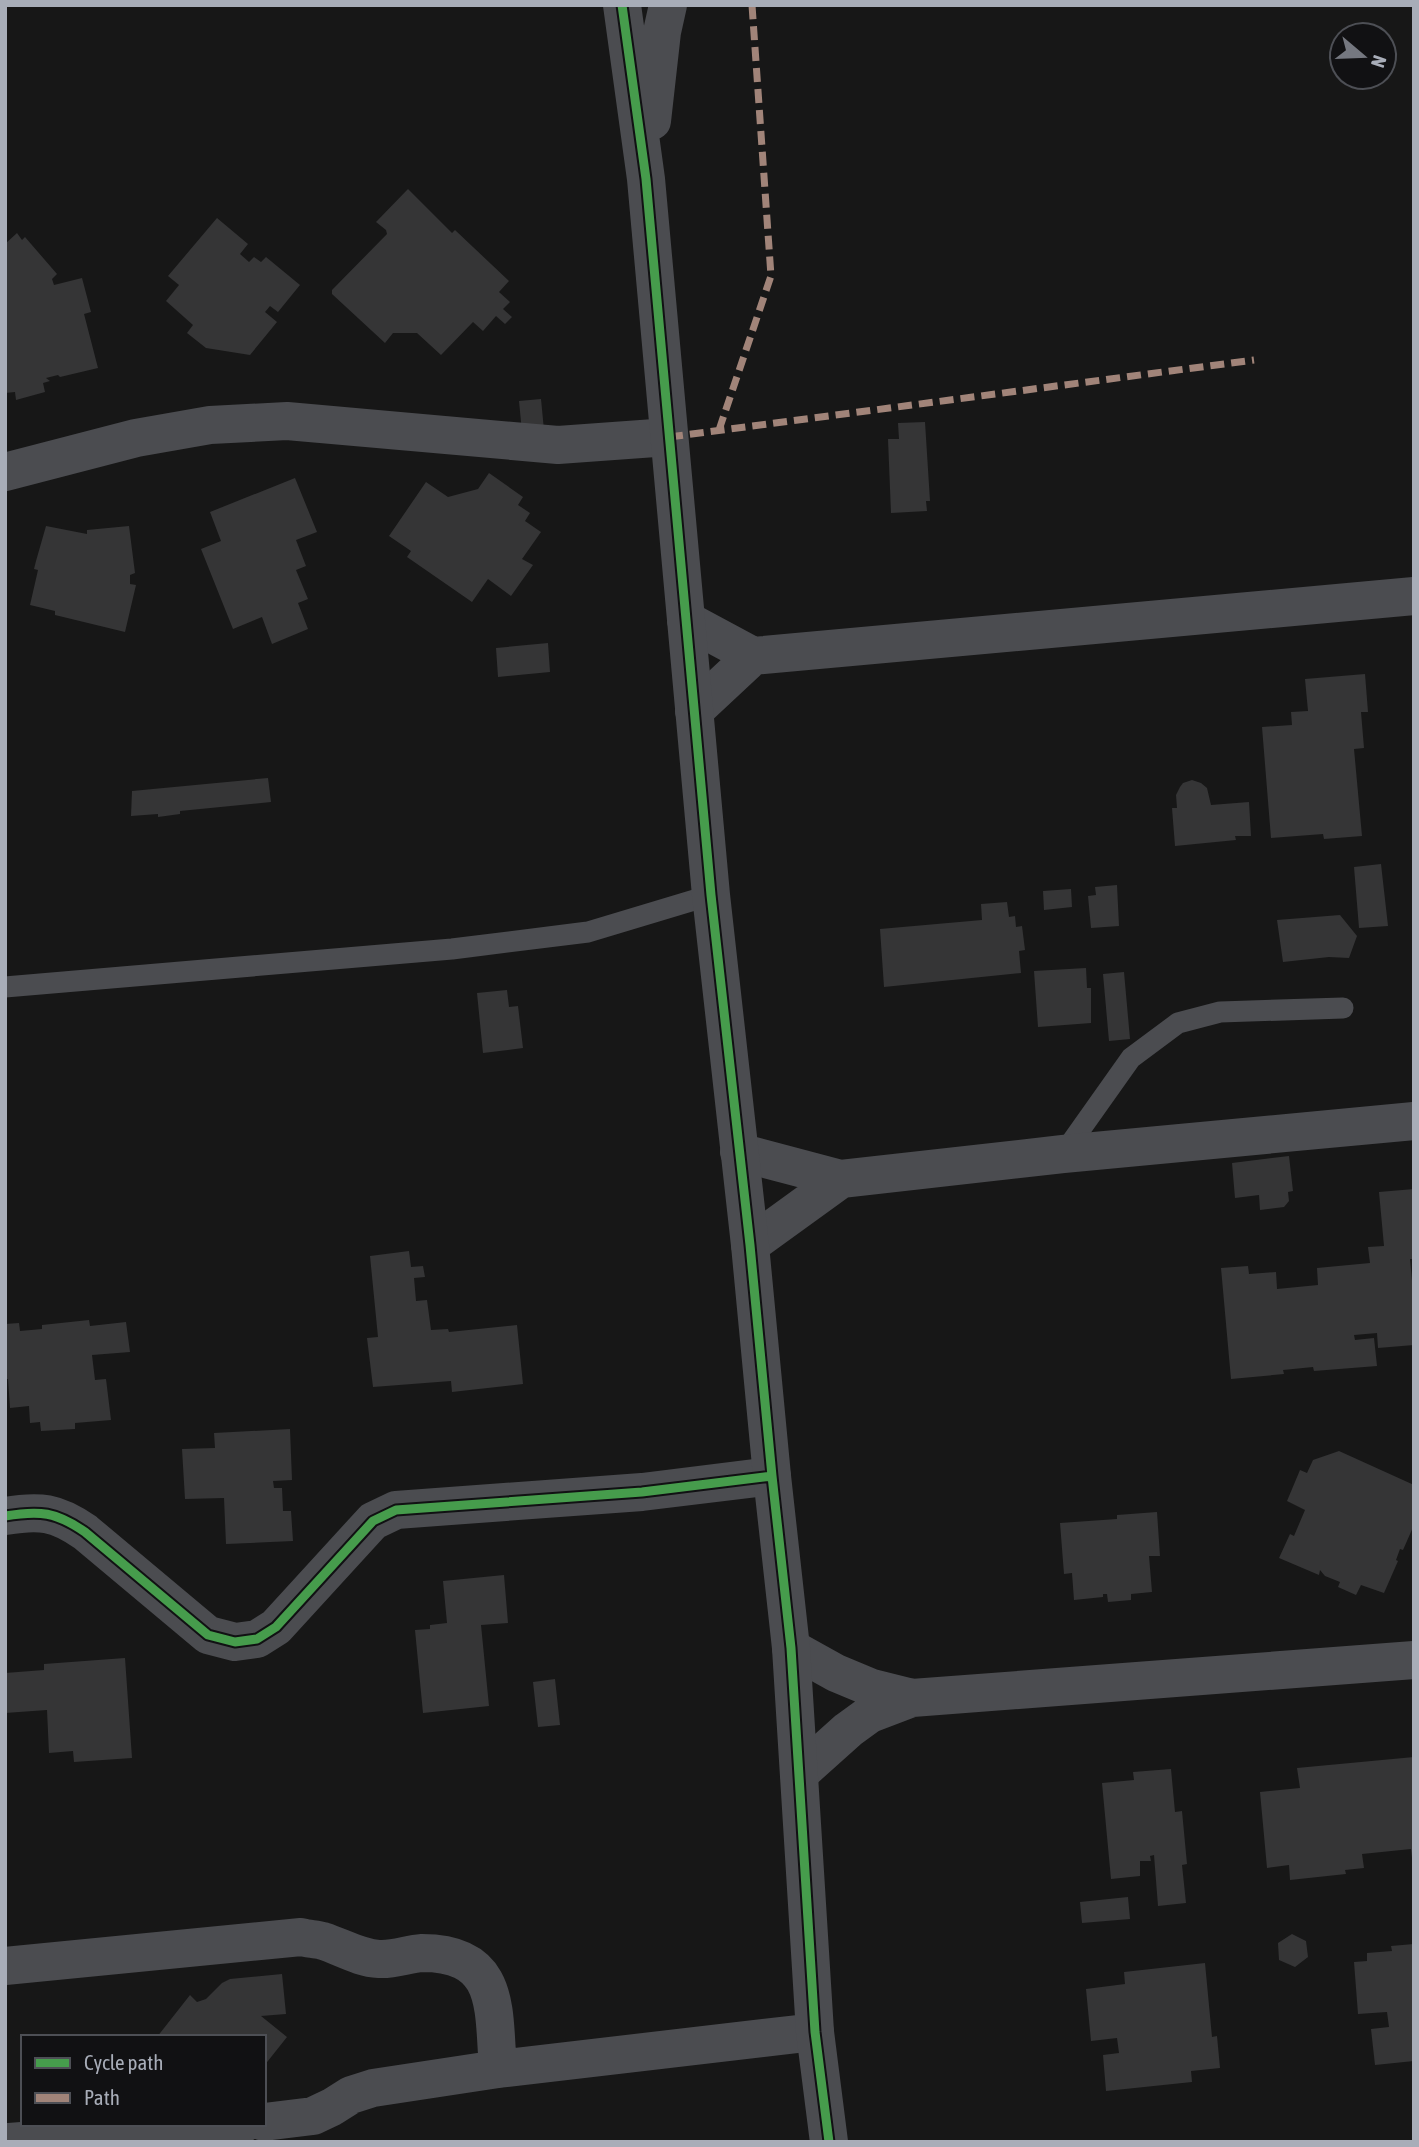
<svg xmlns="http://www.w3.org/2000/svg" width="1419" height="2147" viewBox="0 0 1419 2147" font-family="'Asap Condensed',sans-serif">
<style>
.building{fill:#353536}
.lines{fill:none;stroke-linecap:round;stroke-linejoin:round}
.service{stroke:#4b4c50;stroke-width:21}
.minor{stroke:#4b4c50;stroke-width:38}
.tertiary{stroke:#4b4c50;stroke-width:38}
.quiet{stroke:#a18479;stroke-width:7;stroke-dasharray:14 7;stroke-linecap:butt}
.cycleway-casing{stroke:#111113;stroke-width:13}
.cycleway{stroke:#469c4c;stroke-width:9}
</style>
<rect width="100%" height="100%" fill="#171717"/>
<path class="building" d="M408,189L452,233L455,230L509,281L499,292L510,302L503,309L512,317L505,324L496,316L483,331L473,322L441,355L417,333H393L385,343L332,294V290L387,234L386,230L376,222Z
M217,218L248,244L240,254L249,262L254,257L261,262L266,257L300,285L278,312L270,306L265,312L277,322L250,355L206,348L187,333L193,325L166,301L179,285L168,276Z
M17,233L22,240L25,237L57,274L52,279L54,285L82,278L91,312L84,314L98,368L60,377L58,375L46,378L50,381L43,383L45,392L16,400L15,392L5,393V244Z
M541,399L544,430L522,432L519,401Z
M925,422L930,501H926L927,511L891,513L888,439H899L898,423Z
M489,473L523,497L518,505L530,513L525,521L541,532L522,559L533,565L511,596L488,579L472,602L407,557L411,551L389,536L426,482L448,497L478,489Z
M295,478L317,532L296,540L306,566L296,570L308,599L298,603L308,629L272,644L262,617L233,629L201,549L221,541L210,512Z
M46,526L87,534V530L129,526L135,573L130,575V584L136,585L125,632L55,615V611L30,605L38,570L34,569L36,561Z
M548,643L550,672L498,677L496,648Z
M1365,674L1368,712H1361L1364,748L1354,749L1362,836L1324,839L1323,834L1271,838L1262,727L1292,725L1291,712L1308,711L1305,679Z
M268,778L271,802L180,811V814L158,817V814L131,816L132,791Z
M1192,780L1201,783L1207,788L1211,805L1249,802L1251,836H1235L1236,840L1175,846L1172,808H1177L1176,795L1180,787L1183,783Z
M1381,864L1388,926L1359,928L1354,867Z
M1117,885L1119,926L1091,928L1088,896L1096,895L1095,887Z
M1071,889L1072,907L1044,910L1043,891Z
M1007,902L1009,917L1015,916L1016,927L1022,926L1025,950L1019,951L1021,973L884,987L880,929L982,920L981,904Z
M1340,915L1357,936L1349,958L1329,957L1283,962L1277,920Z
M1086,968L1087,988H1091V1023L1038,1027L1034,971Z
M1124,972L1130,1039L1109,1041L1103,974Z
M507,990L509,1007L518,1006L523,1048L483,1053L477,993Z
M1289,1156L1293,1191L1288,1192L1289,1201L1284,1207L1260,1210L1259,1195L1235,1198L1232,1163Z
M1414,1189V1259H1410L1414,1302V1345L1378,1348L1377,1333L1354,1335L1355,1340L1374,1338L1377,1366L1314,1371L1313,1367L1283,1370L1284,1374L1231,1379L1221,1268L1248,1266L1249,1274L1276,1272L1277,1289L1318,1285L1317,1268L1370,1263L1368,1247L1384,1246L1379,1192Z
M409,1251L411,1267L423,1266L425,1277L414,1278L416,1301L427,1300L431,1330L448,1329L449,1332L517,1325L523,1384L452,1392L451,1381L373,1387L367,1338L378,1337L370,1256Z
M89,1320L90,1326L126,1322L130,1352L92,1355L95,1380L106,1379L111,1420L75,1423V1429L41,1431L40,1422L30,1423L29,1406L10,1408L8,1379H5V1324L19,1323L20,1331L42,1329V1325Z
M290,1429L292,1480L273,1481L274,1488H282L283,1511H291L293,1541L226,1544L224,1498L185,1499L182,1449L215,1448L214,1433Z
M1339,1451L1414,1485V1525L1403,1550L1400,1549L1396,1560L1398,1561L1384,1593L1361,1585L1356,1595L1338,1587L1340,1582L1325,1576L1320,1570L1319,1575L1279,1558L1290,1534L1294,1536L1305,1510L1287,1501L1300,1470L1307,1473L1313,1460Z
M1157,1512L1160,1556H1149L1152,1592L1131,1594V1600L1108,1602L1107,1594H1103V1597L1074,1600L1072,1573L1064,1574L1060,1523L1117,1519V1515Z
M504,1575L508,1623L481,1625L489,1706L423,1713L415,1630L430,1629V1625L447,1623L443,1581Z
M125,1658L132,1758L74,1762L73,1751L49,1753L47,1710L5,1713V1673L44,1670V1664Z
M555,1679L560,1725L538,1727L533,1682Z
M1414,1757V1858H1412L1411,1849L1362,1854L1364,1868L1345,1870L1346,1874L1290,1880L1289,1865L1267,1868L1260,1792L1300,1788L1297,1768Z
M1171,1769L1175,1812L1182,1811L1187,1864L1182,1865L1186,1903L1158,1906L1154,1855L1150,1856L1151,1861H1140V1876L1111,1879L1102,1783L1134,1780L1133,1772Z
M1128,1897L1130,1919L1082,1923L1080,1902Z
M1292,1934L1306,1941L1308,1957L1295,1967L1279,1960L1278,1943Z
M1414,1944V2061L1375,2065L1371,2029L1389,2027L1387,2012L1358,2014L1354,1962L1367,1961V1953L1392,1951L1391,1946Z
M1205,1963L1212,2037L1217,2036L1220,2068L1191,2071L1192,2082L1106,2091L1103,2055L1119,2053L1117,2038L1091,2041L1086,1989L1125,1984L1124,1972Z
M282,1974L286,2014L261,2016L287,2037L264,2066V2037H157L190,1995L197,2002L206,1999L222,1983L230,1979Z"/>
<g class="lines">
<path class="service" d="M5,987L452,949L588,932L711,895
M1063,1154L1131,1058L1178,1023L1220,1012L1343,1008"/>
<path class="minor" d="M5,472L136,438L210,425L287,421L558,445L669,437
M686,620L753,656L1414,596
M694,711L753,656
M739,1152L841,1179L1063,1154L1414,1121
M750,1245L841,1179
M5,1516C40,1510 56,1512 85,1532L208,1635L235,1642L257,1639L276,1627L373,1521L396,1510L642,1492L772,1476
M791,1648L836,1673L872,1688L912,1698
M799,1774L848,1730L870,1714L912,1698L1414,1660
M5,1966L301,1937C308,1939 316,1939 323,1941C342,1947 359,1958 379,1959C394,1960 408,1954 422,1953C502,1953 493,2010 498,2069
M264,2122L313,2116L332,2107L351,2095L373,2088L498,2069L815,2032
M9,2142L243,2124"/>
<path class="tertiary" d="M622,5L646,179L711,895L750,1245L772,1476L791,1648L815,2032L829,2142
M652,121L662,32L668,5"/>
<path class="quiet" d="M719,430L771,276L752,5
M669,437L1254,360"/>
<g class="cycleway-casing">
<path id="cycleway" d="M622,5L646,179L711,895L750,1245L772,1476L791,1648L815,2032L829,2142
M5,1516C40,1510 56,1512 85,1532L208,1635L235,1642L257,1639L276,1627L373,1521L396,1510L642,1492L772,1476"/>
</g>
<use href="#cycleway" class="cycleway"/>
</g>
<rect width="1419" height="2147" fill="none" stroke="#a8adb8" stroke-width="14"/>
<rect x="21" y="2035" width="245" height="91" fill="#111113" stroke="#4d4f55" stroke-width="2"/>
<rect x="35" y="2058" width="35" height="10" fill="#469c4c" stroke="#4d4f55" stroke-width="2"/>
<text x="84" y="2070" font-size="21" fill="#a8adb8">Cycle path</text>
<rect x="35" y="2093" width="35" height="10" fill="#a18479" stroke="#4d4f55" stroke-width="2"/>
<text x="84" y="2105" font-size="21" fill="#a8adb8">Path</text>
<g transform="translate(1363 56) rotate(109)"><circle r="33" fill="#111113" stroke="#4d4f55" stroke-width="2"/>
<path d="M0-5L12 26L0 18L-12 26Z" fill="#757880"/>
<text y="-10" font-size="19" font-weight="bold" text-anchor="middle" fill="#a8adb8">N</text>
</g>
</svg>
